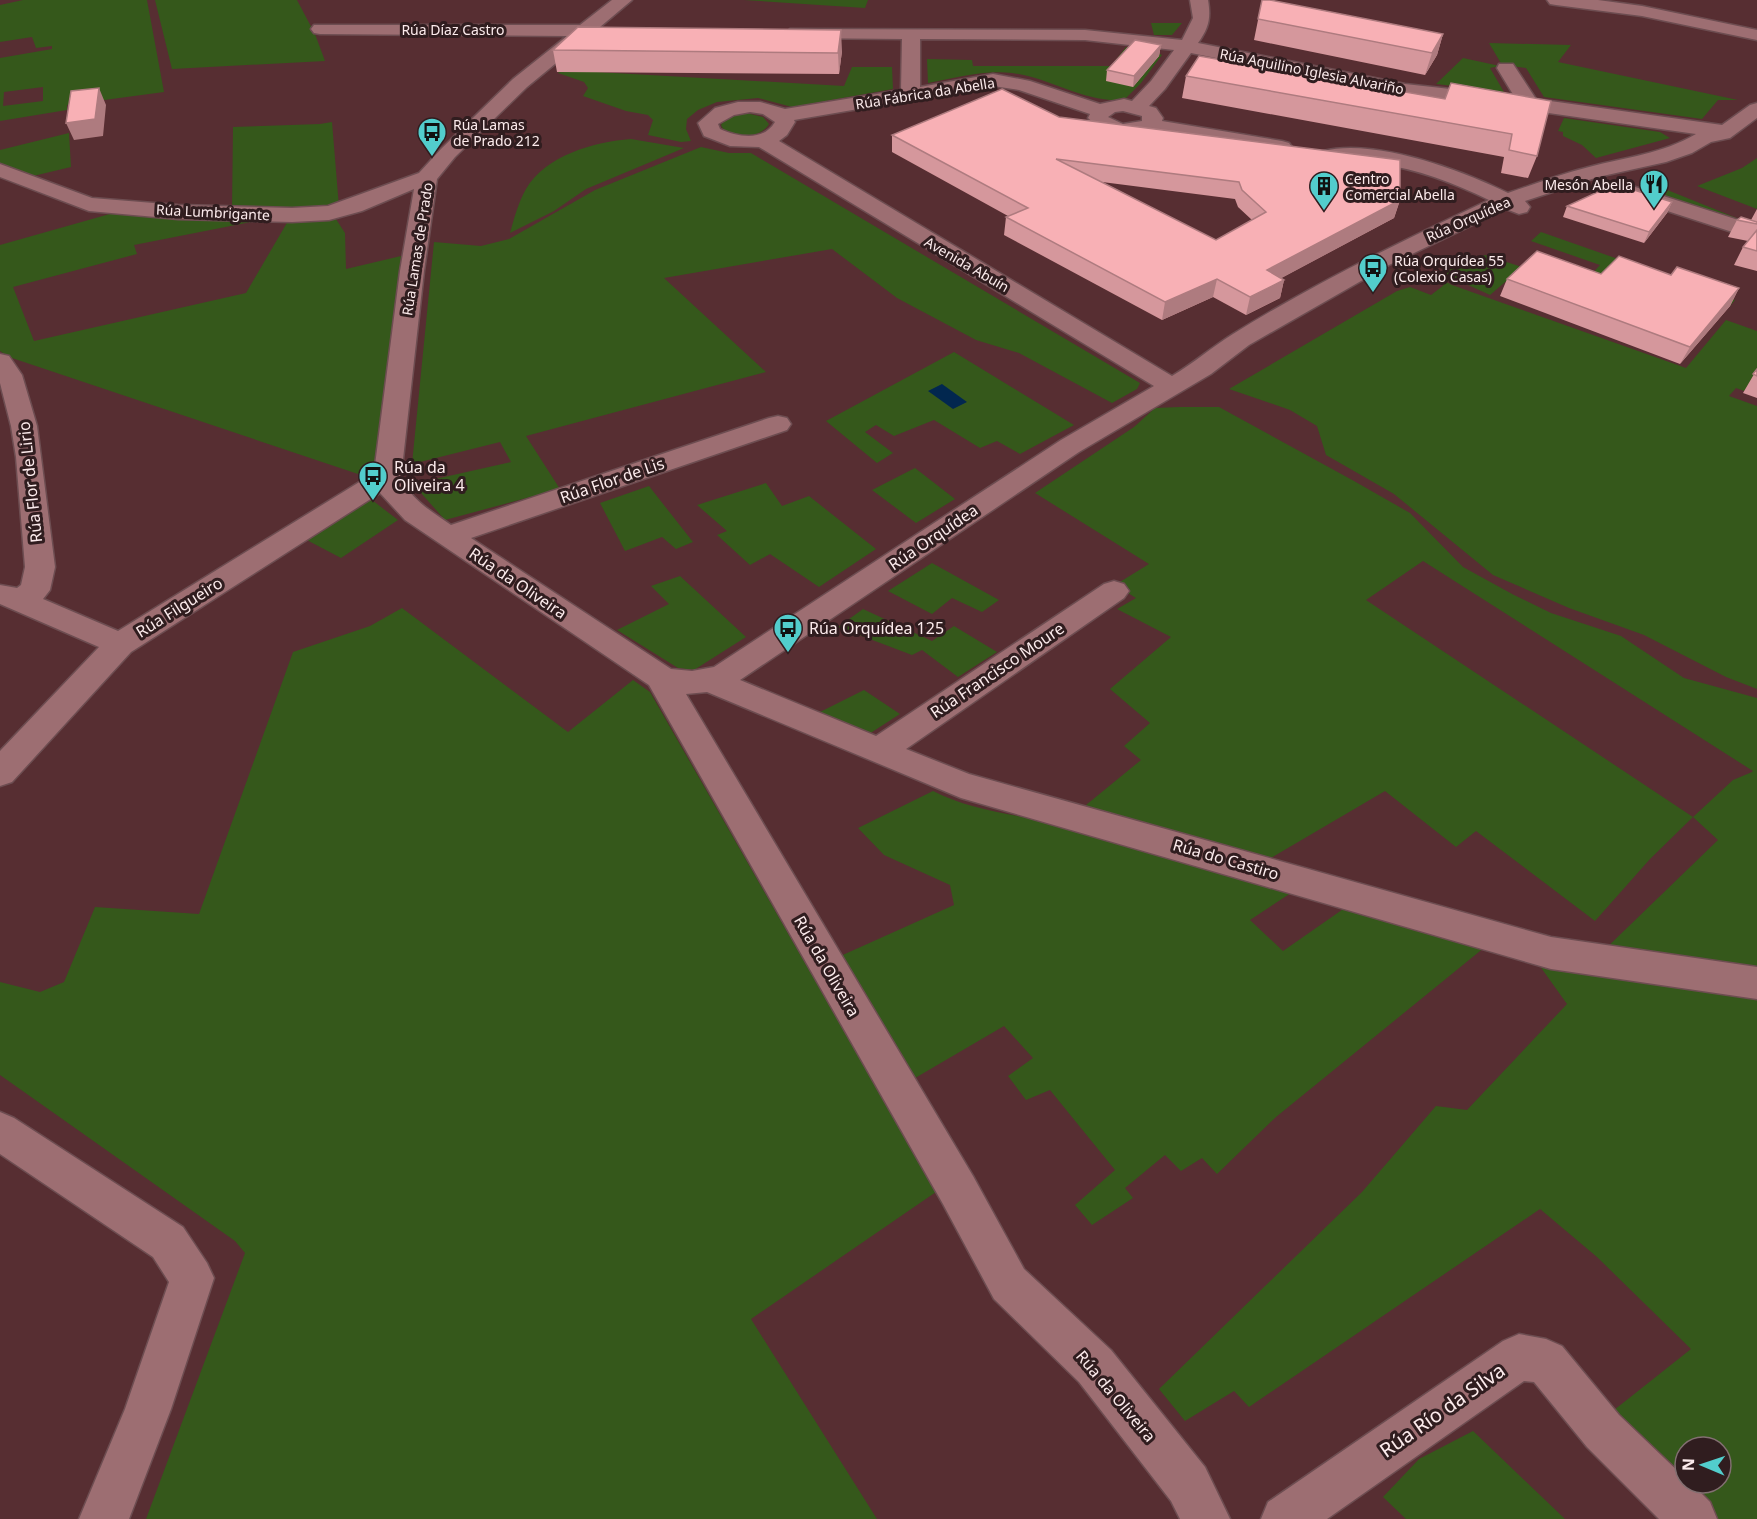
<svg xmlns="http://www.w3.org/2000/svg" width="1757" height="1519" viewBox="0 0 1757 1519" font-family="'Noto Sans',sans-serif">
<style>
.green{fill:#35581b;fill-rule:evenodd}
.water{fill:#02274f}
.lines{fill:none;stroke-linecap:round;stroke-linejoin:round}
.minor-casing{stroke:#6d4d51;stroke-width:3}
.minor{fill:#9d6e72;fill-rule:evenodd}
.wall{fill:#d5979c;fill-rule:evenodd}
.shaded-wall{fill:#ae7b7f}
.building{fill:#f8b0b5;stroke:#ae7b7f;stroke-width:1.5;fill-rule:evenodd}
.labels{text-anchor:middle;dominant-baseline:central;stroke-width:6;stroke-linejoin:round;paint-order:stroke}
.far-street-label{font-size:14px;fill:#fcebec;stroke:#301d1f}
.far-poi-label{font-size:14px;fill:#fcebec;stroke:#301d1f;text-anchor:start}
.poi-label{font-size:16px;fill:#fcebec;stroke:#301d1f;text-anchor:start}
.street-label{font-size:16px;fill:#fcebec;stroke:#301d1f}
.near-street-label{font-size:20px;fill:#fcebec;stroke:#301d1f}
</style>
<rect width="100%" height="100%" fill="#572e32"/>
<path class="green" d="M23,0H147L164,92L67,105V110L0,121V58L52,49V46L36,48L32,37L0,42V5ZM43,87V101L3,106L4,92Z
M155,0H297L315,34L325,61L172,69Z
M744,0H868L865,8Z
M1151,23H1182L1172,35H1154Z
M1489,43L1571,45L1558,62L1738,100H1718L1702,119L1544,97L1526,68L1502,65Z
M1126,47L1153,51L1162,55L1141,83L1124,100C1084,103 1051,78 1012,73C984,70 955,78 928,83L927,59L972,60L973,66H1111Z
M1463,58L1500,66L1490,68L1504,92L1436,84Z
M852,67H892L893,89L792,107L758,98L717,102L698,110L687,119L686,129L691,141L681,142L648,135L653,120L648,115L626,111L583,96L588,88L584,82L558,73L561,70L844,86Z
M746,113L763,117L769,124C761,139 727,141 721,125C726,115 736,114 746,113Z
M1564,118L1660,132L1670,138L1596,158L1582,145L1563,136V132L1558,131Z
M332,122L339,207L232,210L233,127L320,124Z
M69,133L71,167L29,177L0,165V150Z
M631,139L684,148L586,189L554,211L510,233C514,219 518,203 526,189C546,155 594,142 631,139Z
M701,147L729,153H751L1140,383L1137,389L1112,403L1019,353L976,340L897,298L832,249L664,278L766,372L526,436L560,489L445,520L413,484L511,462L500,442L412,464L434,242L481,246L509,239L595,190Z
M1757,158V209L1697,186L1742,168Z
M1655,185L1754,225L1637,190Z
M124,210L271,218L134,245L137,254L13,287L34,341L246,293L288,221L334,216L345,233L346,269L401,256L375,466L364,476L9,357L0,351V245Z
M1541,232L1735,300L1730,306L1583,284L1600,265L1531,241Z
M1485,255L1525,268L1511,277L1490,295L1442,273Z
M1435,276L1452,285L1686,368L1726,320L1757,331V374L1744,391L1736,388L1729,396L1757,406V689L1726,677L1644,635L1569,608L1493,575L1394,494L1326,455L1317,426L1290,410L1229,389L1397,291L1410,287L1431,295L1444,285L1429,278Z
M954,352L1074,425L1020,454L997,441L980,448L934,420L894,436L876,425L865,432L893,453L877,463L826,421Z
M1180,407H1219L1354,481L1410,513L1463,567L1514,595L1551,613L1621,636L1684,678L1757,698V978L1599,955L1718,840L1693,817L1650,859L1595,921L1476,831L1456,847L1385,791L1264,862L1119,820L1086,805L1141,760L1124,746L1150,723L1110,689L1171,637L1117,609L1136,598L1115,585L1149,564L1035,493L1134,427L1155,408ZM1423,561L1753,771L1752,772L1733,780L1693,817L1366,600Z
M915,468L955,499L916,523L872,490Z
M766,483L782,506L809,496L876,549L819,587L770,554L750,565L717,535L727,531L697,505Z
M649,486L693,542L676,549L662,537L625,551L600,503Z
M363,499L372,500L398,520L341,558L301,537Z
M932,563L999,600L982,612L952,598L932,614L888,591Z
M680,576L746,637L694,670L678,668L617,630L669,604L651,586Z
M402,608L568,732L633,680L650,692L936,1192L751,1319L877,1519H146L245,1253L235,1241L0,1075V982L40,992L64,982L95,907L199,914L293,652L370,626Z
M863,609L932,641L954,626L997,652L958,677L922,650L912,655L838,627Z
M864,690L900,714L869,734L818,713Z
M933,791C984,817 1046,817 1102,832C1166,849 1230,872 1294,891L1250,920L1283,951L1349,905L1485,947L1276,1117L1217,1174L1202,1158L1181,1171L1165,1155L1125,1188L1133,1198L1092,1225L1075,1205L1115,1170L1050,1090L1026,1100L1008,1076L1033,1058L1004,1026L910,1081L836,958L954,905L950,885L884,855L858,828Z
M1537,962L1757,990V1519H1718L1609,1414L1691,1349L1597,1257L1540,1209L1249,1407L1234,1391L1185,1421L1159,1389L1362,1192L1436,1106L1467,1110L1567,1004ZM1685,1447H1721V1483H1685Z
M1473,1431L1565,1519H1406L1383,1497L1419,1459Z"/>
<path class="water" d="M942,384L967,402L953,409L928,391Z"/>
<g class="lines">
<g class="minor-casing">
<path id="minor" d="M612,0H632L600,27L603,31L600,35L589,36L527,87L455,157L437,179L424,271L401,477C411,500 431,511 451,525L769,418L778,416L787,418L791,424L787,430L471,538L671,669L692,671L714,667L1061,440L1154,386L759,147L730,146L704,136L698,123L715,108L738,102H760L785,109L901,90L902,39L796,38L790,37L787,33L790,29L1085,30L1182,40L1193,18L1190,0H1208C1211,18 1209,28 1198,43L1405,84L1514,96L1497,68L1499,64H1513L1536,99L1722,125L1750,105L1757,103V118L1730,138L1711,142L1692,153L1666,162L1598,177L1525,201L1530,207L1527,212L1519,214L1506,209L1389,265L1249,345L1211,374L1079,452L740,680L876,736L1104,584L1114,581L1124,584L1129,591L1124,598L906,749L969,774L1551,937L1757,967V999L1551,969L961,798L707,692L686,694L973,1176L1024,1269L1111,1350L1205,1467L1230,1519H1180L1171,1501L1079,1382L994,1299L943,1204L649,685L405,520L380,493L131,652L12,782L0,786V751L99,647L0,604V585L17,588L21,585L25,567L16,457L11,426L0,383V354L9,356L22,375L37,426L55,567L50,590L43,599L118,631L374,473L400,271L414,189L362,211L329,220L292,222L178,219L89,211L0,177V164L92,198L178,205L292,208L328,206L419,173L441,149L513,79L567,36L320,34L314,33L311,29L314,25H580ZM920,39L1085,40L1174,50L1151,81L1132,101L1124,99L1100,104L1030,81L993,74L920,87ZM1191,53L1405,96L1514,108L1696,134C1662,154 1626,157 1589,167C1561,174 1535,184 1508,193C1461,170 1375,138 1323,151L1320,155L1323,159C1341,164 1360,161 1379,164C1418,169 1454,183 1489,200C1402,241 1315,283 1233,334C1212,347 1194,363 1172,376L779,141L787,135L795,122L794,120L993,86L1019,90L1090,114L1088,118L1102,131L1116,135L1130,137L1153,131L1282,153L1289,151L1292,147L1289,143L1282,141L1162,121L1163,118L1156,108L1149,106L1165,89ZM1123,111L1142,116V121L1123,124L1108,117L1115,112ZM750,112L763,114L775,122C763,142 738,137 720,129L718,124L734,115Z
M1547,0H1598L1642,6L1757,30V40L1642,16L1556,5L1550,4Z
M1629,185L1757,226V240L1621,196L1618,191L1621,186Z
M0,1112L14,1118L183,1227L207,1263L214,1278L171,1409L129,1519H79L125,1409L169,1282L153,1257L0,1154Z
M1519,1334L1546,1339L1562,1346L1619,1415L1685,1478V1483H1691L1710,1502L1717,1519H1659L1587,1447L1534,1382L1524,1381L1327,1519H1261L1268,1502L1503,1341Z"/>
</g>
<use href="#minor" class="minor"/>
</g>
<path class="wall" d="M1262,0L1443,34L1437,55L1425,75L1254,40Z
M1161,45L1159,56L1133,87L1106,81L1107,70Z
M553,50L842,51L839,74L557,72Z
M1186,76L1445,99L1451,83L1537,156L1528,178L1501,173L1504,157L1182,98Z
M1059,117L1400,200L1394,218L1281,278L1284,280L1280,298L1246,315L1213,297L1162,320L1004,235L1006,217L1008,216L892,152V135ZM1102,182L1235,199L1238,207L1252,220L1216,240Z
M1672,202L1667,213L1644,243L1563,217L1567,206Z
M1757,209V271L1734,265L1743,247L1748,241L1728,237L1737,220H1751Z
M1601,274L1671,275L1739,288L1730,306L1680,364L1500,296L1507,279Z
M1757,369V398L1743,393Z"/>
<path class="shaded-wall" d="M841,30L842,51L839,74L838,53Z
M1443,34L1437,55L1425,75L1432,53Z
M1161,45L1159,56L1133,87L1134,76Z
M99,88L106,105L103,136L74,140L66,123Z
M1400,200L1394,218L1263,288L1267,270Z
M1672,202L1667,213L1644,243L1649,232Z
M1217,279L1213,297L1162,320L1165,302Z
M1284,280L1280,298L1246,315L1250,297Z
M1739,288L1730,306L1680,364L1690,347Z"/>
<path class="building" d="M1262,0H1270L1443,34L1432,53L1258,19Z
M578,27L841,30L838,53L553,50Z
M1135,40L1161,45L1134,76L1107,70Z
M1199,56L1445,99L1451,83L1551,101L1537,156L1509,150L1512,134L1186,76Z
M99,88L95,119L66,123L71,91Z
M1002,89L1059,117L1400,160V200L1267,270L1284,280L1250,297L1217,279L1165,302L1006,217L1028,208L892,135ZM1056,159L1239,182L1242,190L1266,212L1216,240Z
M1615,184L1672,202L1649,232L1567,206Z
M1741,217L1757,222V224L1737,220Z
M1757,230V251L1743,247Z
M1537,251L1601,274L1619,256L1671,275L1677,267L1739,288L1690,347L1507,279Z
M1757,369V376L1753,374Z"/>
<defs>
<g id="bus-pin" transform="scale(1.5)"><path d="M0 17L-7.5 6A9.5 9.5 0 1 1 7.5 6Z" fill="#52cdcc" stroke="#301d1f"/><path d="M-5-6H5V4H4V6H2V4H-2V6H-4V4H-5ZM-3.5-4V0h7V-4ZM-3.5 1.2v1.5H-2V1.2ZM2 1.2v1.5H3.5V1.2Z" fill="#111"/></g>
<g id="restaurant-pin" transform="scale(1.5)"><path d="M0 17L-7.5 6A9.5 9.5 0 1 1 7.5 6Z" fill="#52cdcc" stroke="#301d1f"/><path d="M-5-6h1v4h1v-4h1v4h1v-4h1v5L-1.5 .5V6h-2V.5L-5-1ZM5-6V6H3V1.5H1.5Q1.5-4 5-6Z" fill="#111"/></g>
<g id="building-pin" transform="scale(1.5)"><path d="M0 17L-7.5 6A9.5 9.5 0 1 1 7.5 6Z" fill="#52cdcc" stroke="#301d1f"/><path d="M-4-6H4V6H1V3H-1V6H-4ZM-2.5-4.3h1.7v1.8h-1.7ZM.8-4.3h1.7v1.8H.8ZM-2.5-1h1.7V.8h-1.7ZM.8-1h1.7V.8H.8Z" fill="#111"/></g>
</defs>
<g fill-rule="evenodd">
<use href="#bus-pin" x="432" y="132"/>
<use href="#restaurant-pin" x="1654" y="184"/>
<use href="#building-pin" x="1324" y="186"/>
<use href="#bus-pin" x="1373" y="268"/>
<use href="#bus-pin" x="373" y="476"/>
<use href="#bus-pin" x="788" y="628"/>
</g>
<g class="labels">
<g class="far-street-label">
<text x="453" y="29">Rúa Díaz Castro</text>
<text transform="translate(1312 71) rotate(11)">Rúa Aquilino Iglesia Alvariño</text>
<text transform="translate(925 93) rotate(-9)">Rúa Fábrica da Abella</text>
<text transform="translate(213 212) rotate(3)">Rúa Lumbrigante</text>
<text transform="translate(1468 219) rotate(-24)">Rúa Orquídea</text>
<text transform="translate(417 249) rotate(-81)">Rúa Lamas de Prado</text>
<text transform="translate(967 264) rotate(30)">Avenida Abuín</text>
</g>
<g class="far-poi-label">
<text x="453" y="124">Rúa Lamas<tspan x="453" dy="16">de Prado 212</tspan></text>
<text x="1345" y="178">Centro<tspan x="1345" dy="16">Comercial Abella</tspan></text>
<text x="1633" y="184" text-anchor="end">Mesón Abella</text>
<text x="1394" y="260">Rúa Orquídea 55<tspan x="1394" dy="16">(Colexio Casas)</tspan></text>
</g>
<g class="poi-label">
<text x="394" y="467">Rúa da<tspan x="394" dy="18">Oliveira 4</tspan></text>
<text x="809" y="628">Rúa Orquídea 125</text>
</g>
<g class="street-label">
<text transform="translate(612 480) rotate(-19)">Rúa Flor de Lis</text>
<text transform="translate(30 482) rotate(-96)">Rúa Flor de Lirio</text>
<text transform="translate(933 537) rotate(-34)">Rúa Orquídea</text>
<text transform="translate(518 583) rotate(34)">Rúa da Oliveira</text>
<text transform="translate(179 607) rotate(-32)">Rúa Filgueiro</text>
<text transform="translate(997 670) rotate(-34)">Rúa Francisco Moure</text>
<text transform="translate(1226 859) rotate(16)">Rúa do Castiro</text>
<text transform="translate(827 966) rotate(60)">Rúa da Oliveira</text>
<text transform="translate(1116 1396) rotate(50)">Rúa da Oliveira</text>
</g>
<g class="near-street-label">
<text transform="translate(1442 1410) rotate(-35)">Rúa Río da Silva</text>
</g>
</g>
<g transform="translate(1703 1465) rotate(272)"><circle r="28" fill="#301d1f" stroke="#826f71" stroke-width="1.5"/>
<path d="M0-4.5L10 22L0 15L-10 22Z" fill="#52cdcc"/>
<text y="-9" font-size="16" font-weight="bold" text-anchor="middle" fill="#fcebec">N</text>
</g>
</svg>
